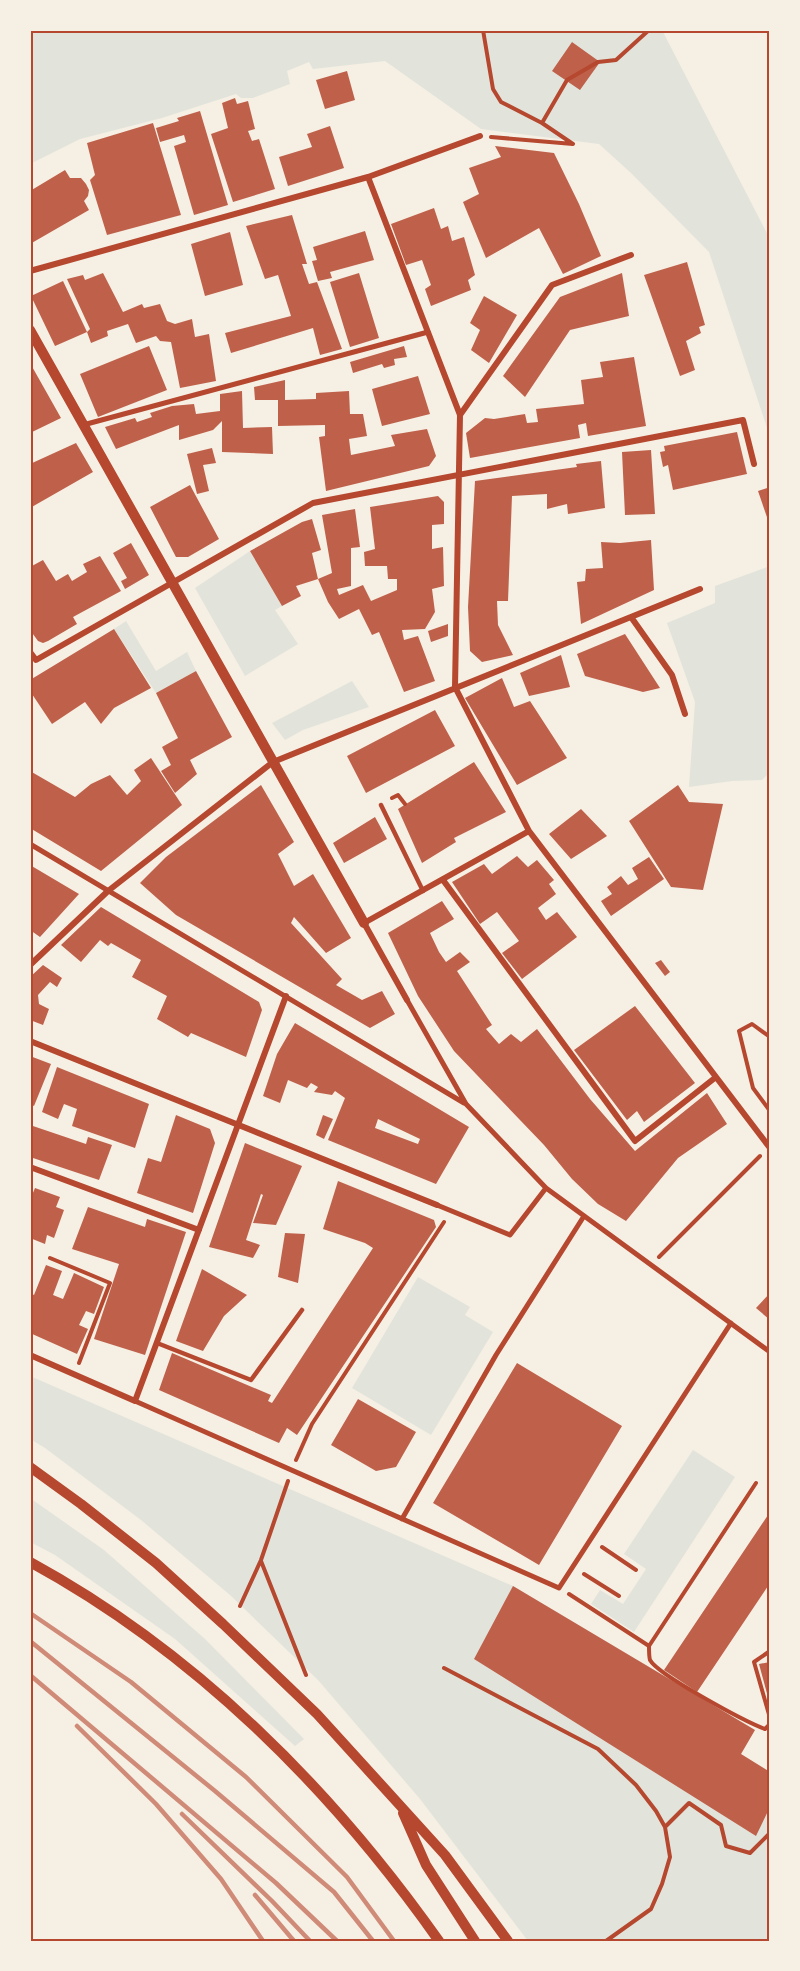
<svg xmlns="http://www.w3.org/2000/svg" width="800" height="1971" viewBox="0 0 800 1971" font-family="'PT Sans Narrow',sans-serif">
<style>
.green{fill:#e2e4dc}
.building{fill:#bf614a;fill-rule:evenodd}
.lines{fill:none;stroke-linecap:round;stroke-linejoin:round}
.path{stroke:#b5482f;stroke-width:4}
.service{stroke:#b5482f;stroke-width:4.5}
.pedestrian{stroke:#b5482f;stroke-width:5}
.minor{stroke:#b5482f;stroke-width:6}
.tertiary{stroke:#b5482f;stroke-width:10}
.rail{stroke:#cf8b77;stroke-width:4.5}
.neatline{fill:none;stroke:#b5482f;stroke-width:2}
</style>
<rect width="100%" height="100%" fill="#f6efe4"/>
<path class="green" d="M30,30H662L770,239V437L709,252L631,173L599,144L481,129L385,61L313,69L309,62L287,71L290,84L253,98H241L236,94L162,118L80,139L30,164Z
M250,551L282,606L275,610L298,644L245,676L195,588Z
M770,566V772L762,780L732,781L689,787L695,702L667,623L715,603V586Z
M126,621L156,671L187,652L196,671L156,693L114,629Z
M352,681L369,707L303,730L285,740L272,723Z
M418,1277L470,1307L465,1315L493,1332L431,1435L352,1388Z
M30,1376L513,1586L755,1730L741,1754L770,1772V1941H528L420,1799L318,1680L230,1595L141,1520L45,1448L30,1439Z
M693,1450L735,1477L634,1632L591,1604L600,1590L623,1604L646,1569L624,1554Z
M30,1498L104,1550L205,1639L304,1739L295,1746L175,1639L55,1555L30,1542Z"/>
<path class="building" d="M572,42L600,62L580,90L552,71Z
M347,71L355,100L325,109L316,80Z
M235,98L237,104L248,101L255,129L248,131L252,141L259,139L275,189L233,202L211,134L228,128L222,103Z
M200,111L228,205L194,215L174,146L186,142L184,135L160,142L156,128L179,121L177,118Z
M153,123L181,215L107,235L90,180L95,175L87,143Z
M330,126L344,168L288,186L279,157L312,147L307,134Z
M495,146L554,153L579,204L601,256L563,274L539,228L486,258L463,202L479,194L469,168L501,157Z
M65,170L70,178H81L86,184L89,190L88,196L84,201L89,210L30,244V191Z
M434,208L441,229L448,226L452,241L464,237L475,275L468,280L471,290L431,306L425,289L431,285L422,260L406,265L391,224Z
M292,215L307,264H302L309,284L317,282L342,349L320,355L313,328L231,353L225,333L291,316L278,275L265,279L246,226Z
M365,231L374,260L330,272L332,278L318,281L312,261L317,260L313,247Z
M230,232L243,285L205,296L191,244Z
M687,262L705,325L699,327L701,333L686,341L695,370L680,376L644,275Z
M103,273L123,312L142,304L144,308L160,304L167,321L175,324L192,319L195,337L209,334L216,381L180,388L171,342L160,341L156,336L136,343L128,324L107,331L108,336L91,343L87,332L90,329L67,279L83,275L85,280Z
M359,273L379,338L350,347L330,282Z
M622,273L629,316L570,330L525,397L503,376L560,297Z
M63,281L87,332L55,346L31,296Z
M484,296L517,315L489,363L471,350L480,330L470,323Z
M149,346L167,390L98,417L80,374Z
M404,346L407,357L394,359L395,365L384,368L382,364L353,373L350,362Z
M634,357L646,426L588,436L586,423L578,425L580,438L470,458L466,433L485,418L494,419L525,414L527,423L538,422L536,409L584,404L581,380L603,377L600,362Z
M30,363L61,418L30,433Z
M418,376L430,414L382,426L372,389Z
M285,380V400L316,399V393L349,391L350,414H363L367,436L349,439L351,455L395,446L391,435L427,429L436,456L429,466L326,491L319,437L325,436V425L278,426V400H255L254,387Z
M242,391L243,428L272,427L273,454L222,452V421L213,430L179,440V425L116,449L105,427L135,418L137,422L152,417L150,413L172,406L194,404L196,414L220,411V394Z
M737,432L747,474L673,490L668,465L663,467L660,452L665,451L664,446Z
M76,443L93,472L30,508V464Z
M212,448L216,463L203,465L209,491L197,494L187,454Z
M651,450L655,514L625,515L622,452Z
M601,461L605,508L568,514L567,504L547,509V494L512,496L508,601H497L498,625L513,655L482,662L470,651L468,607L475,481L577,467L576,464Z
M190,485L219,539L188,557H176L150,507Z
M770,487V526L758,491Z
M438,496L444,502V524L432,525V549L443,547L444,586L432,589L435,612L425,629L402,630L404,640L418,636L435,681L404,692L379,632L372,635L359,609L339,619L328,602L318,579L332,573L322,515L355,509L360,547L351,548V586L337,589L339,595L363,585L371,601L397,590V579H388L387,566H365L364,552L375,549L370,507Z
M312,519L321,550L312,553L318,579L296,586L301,596L282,606L250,551L302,522Z
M651,540L654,590L581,624L577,582L585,581L586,569L603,568L601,542L620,543Z
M131,543L149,575L125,589L121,581L127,578L113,553Z
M100,556L121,591L73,617L77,624L48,641L43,643L38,641L30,630V567L43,560L56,581L68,574L72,581L87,572L83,564Z
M448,624V636L431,642L428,631Z
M114,629L151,688L114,708L101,724L85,702L52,724L30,691V680Z
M625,634L660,688L643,692L585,676L577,654Z
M561,655L570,687L529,696L520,673Z
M196,671L232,737L190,760L197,774L175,793L161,771L171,765L162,747L178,738L156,693Z
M502,678L514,707L530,701L567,758L517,785L465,698Z
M435,710L455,746L366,793L347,756Z
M151,758L182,805L101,871L30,828V771L75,797L91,784L110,775L127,795L141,781L134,770Z
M474,762L506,812L454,838L456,842L422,863L398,809Z
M261,785L294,842L278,854L294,886L313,874L351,938L326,953L294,917L291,923L342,979L336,985L362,1000L382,991L395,1014L370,1028L176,915L140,883L166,857Z
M678,785L689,802L723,804L703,890L671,887L629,821Z
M581,809L607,836L571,859L549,834Z
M375,817L387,839L344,863L333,843Z
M517,856L528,867L537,860L554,880L549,884L556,894L538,908L546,920L557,912L577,937L522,979L502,953L519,941L497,912L480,924L452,882L484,864L492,874Z
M649,857L664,879L611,916L601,901L612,894L607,887L621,876L628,885L638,879L632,868Z
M30,865L79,894L40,937L30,930Z
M442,901L454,919L430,933L439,952L446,962L460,952L470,962L457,971L492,1025L486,1029L499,1044L511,1034L521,1042L537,1029L590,1099L635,1151L707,1093L727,1124L678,1158L626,1221L598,1204L572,1179L544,1145L454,1051L418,996L388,933Z
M101,907L259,1002L262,1010L246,1057L191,1033L188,1037L157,1019L167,996L132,977L141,960L111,943L108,946L100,940L81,962L61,945Z
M661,960L670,972L665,976L655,963Z
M43,965L62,978L57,987L50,982L38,995L39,1004L49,1009L43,1025L30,1020V977Z
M635,1006L695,1083L644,1122L637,1111L627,1120L574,1050Z
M295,1023L469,1127L436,1184L328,1140L345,1098L335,1091L332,1095L314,1092L318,1087L311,1083L307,1088L288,1080L280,1103L263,1096L277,1054ZM378,1119L420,1139L418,1144L375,1128Z
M30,1056L51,1064L34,1106L30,1104Z
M57,1067L149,1104L135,1148L72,1126L77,1109L64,1104L58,1119L42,1112Z
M176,1115L210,1129L215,1143L193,1213L137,1193L148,1158L161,1162Z
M323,1115L333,1119L324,1139L316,1135Z
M30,1125L86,1144L88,1137L112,1145L99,1180L30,1157Z
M245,1143L302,1166L276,1225L253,1223L263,1195L261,1194L246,1240L260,1245L253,1258L209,1247Z
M338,1181L434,1220L436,1227L297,1435L287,1428L279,1443L159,1390L172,1353L271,1395L268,1401L272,1403L373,1248L365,1243L323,1229Z
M35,1188L60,1197L56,1207L64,1210L54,1238L47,1235L45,1244L30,1238V1200Z
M88,1207L145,1227L147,1219L186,1232L145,1355L94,1339L119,1264L72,1249Z
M285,1233L305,1234L298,1283L278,1277Z
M46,1265L62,1271L53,1295L63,1299L74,1273L104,1287L94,1314L86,1311L79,1325L88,1329L77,1354L30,1333V1293L34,1295Z
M202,1269L247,1295L224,1316L203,1351L176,1341Z
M770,1293V1320L756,1308Z
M517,1363L622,1426L539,1565L433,1503Z
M358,1399L416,1432L396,1467L376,1471L331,1445Z
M770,1512V1583L697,1692L664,1670Z
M513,1586L755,1730L741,1754L770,1772V1807L756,1836L474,1659Z
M770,1662V1701H769L759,1664Z"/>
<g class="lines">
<path class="path" d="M483,30L493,89L501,102L542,123L573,144L491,137
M542,123L567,80L598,62L616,60L649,30
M392,798L398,795L405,804
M770,1037L752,1024L739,1031L753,1088L770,1111
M659,1257L760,1156
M50,1258L110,1283L79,1363
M296,1460L312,1424L444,1222
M756,1483L649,1646C649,1650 649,1657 650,1660C658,1675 746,1722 765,1729L770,1724
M602,1547L636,1570
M261,1561L306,1675
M584,1574L619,1596
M569,1594L649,1646
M240,1606L261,1560L288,1481
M770,1651L754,1662L770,1718
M444,1668L598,1749L636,1785L656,1811L665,1827L670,1857L662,1884L651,1909L606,1941
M665,1827L689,1803L721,1825L726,1846L750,1853L770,1833"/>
<path class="service" d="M381,805L423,891
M157,1343L251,1380L302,1310"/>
<path class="pedestrian" d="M83,425L428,332
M30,844L464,1103
M407,1000L466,1104L546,1188L770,1352
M437,1205L510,1235L546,1188
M135,1401L559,1588L731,1323
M402,1519L496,1355L584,1216"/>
<path class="minor" d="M368,177L460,415L455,687L529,831L770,1148
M30,271L368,177L480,136
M460,415L552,285L631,255
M631,617L672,675L685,714
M30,652L36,660L313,503L743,420L754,464
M443,880L635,1141L716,1077
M30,965L108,891L273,762L700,589
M407,1000L364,923L529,831
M30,1041L437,1205
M30,1167L199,1230
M30,1355L135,1401L286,996"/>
<path class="tertiary" d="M30,330L364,923
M30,1467L81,1504L156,1563L223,1624L317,1714L445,1855L508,1941
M30,1562C195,1652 331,1788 439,1941
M403,1813L426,1865L475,1941"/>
<path class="rail" d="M30,1613L131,1682L246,1777L347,1877L394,1941
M30,1641L215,1791L334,1892L373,1941
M30,1675L276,1883L337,1941
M77,1726L156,1804L221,1879L263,1941
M182,1814L272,1901L310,1941
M255,1895L294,1941"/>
</g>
<rect width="800" height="1971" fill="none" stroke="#f6efe4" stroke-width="63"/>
<rect x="32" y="32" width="736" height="1908" class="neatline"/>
</svg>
